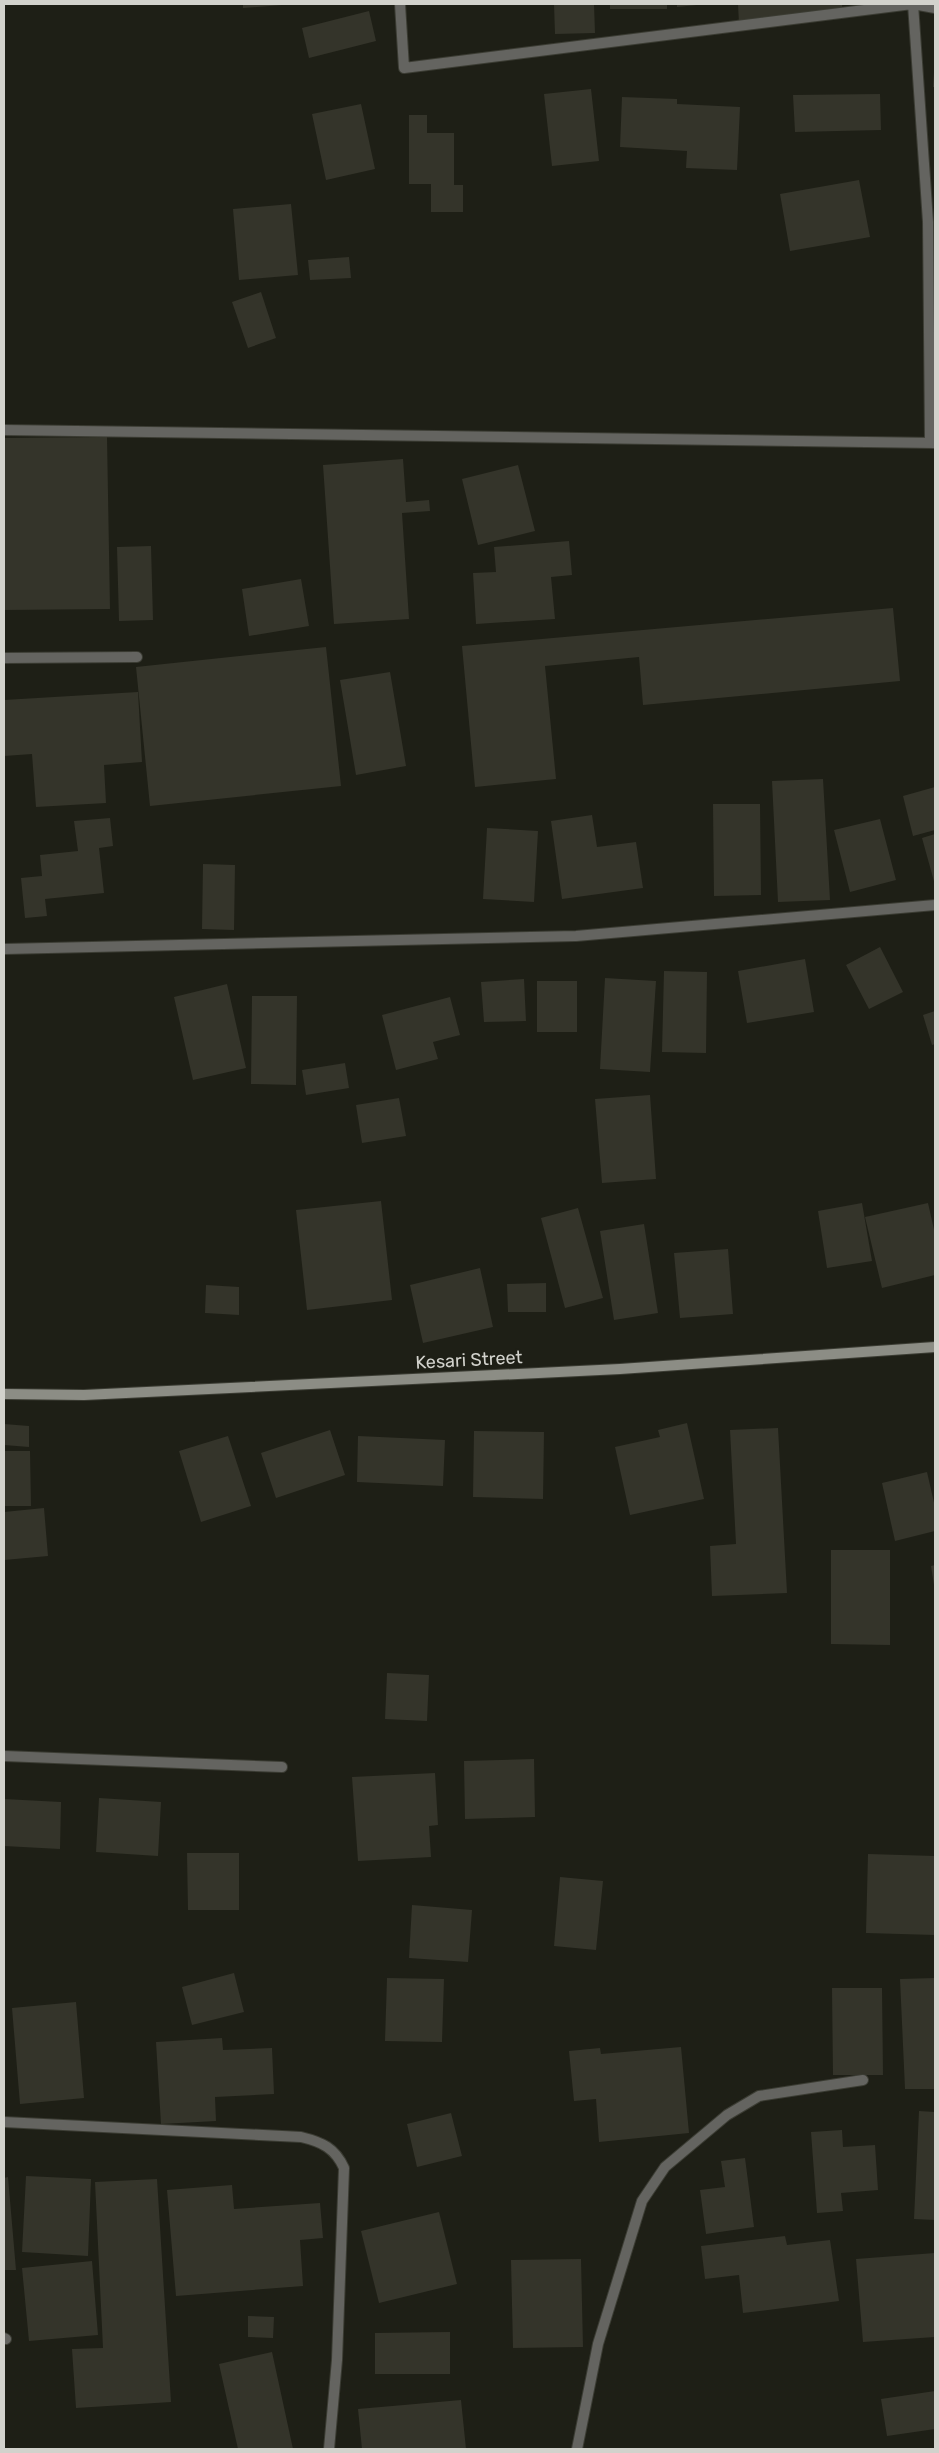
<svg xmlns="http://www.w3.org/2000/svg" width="939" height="2453" viewBox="0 0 939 2453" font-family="Rubik,sans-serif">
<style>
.building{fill:#34342a}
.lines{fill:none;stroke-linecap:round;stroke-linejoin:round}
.lane-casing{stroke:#3b3c33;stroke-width:12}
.street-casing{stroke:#3b3c33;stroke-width:12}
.secondary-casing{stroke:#3b3c33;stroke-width:12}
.lane{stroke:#646460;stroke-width:10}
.street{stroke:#646460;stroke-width:10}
.secondary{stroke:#8c8d85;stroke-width:10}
.labels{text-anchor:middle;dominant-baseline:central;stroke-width:4.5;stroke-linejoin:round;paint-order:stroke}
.street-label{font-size:18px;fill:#d2d2cc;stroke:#1e1f16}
</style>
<rect width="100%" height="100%" fill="#1e1f16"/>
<path class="building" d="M243,4H281L282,5L243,8Z
M554,4H594L595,33L555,34Z
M610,4H667V9H610Z
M677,4H697V5L677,7Z
M738,4H842L843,16L739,24Z
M369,11L376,41L309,58L302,28Z
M934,72H935V87H933Z
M591,89L599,161L552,166L544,94Z
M880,94L881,130L795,132L793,95Z
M622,97L677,99V104L740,107L737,170L686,168L687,151L620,147Z
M361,104L375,169L326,180L312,114Z
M409,115H427V133H454V185H463V212H431V184H409Z
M859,180L870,237L790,251L780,194Z
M291,204L298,275L239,280L233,209Z
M349,257L351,278L310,280L308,260Z
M261,292L276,338L248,348L232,302Z
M107,437L110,609L4,610V438Z
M403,459L406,502L429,500L430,511L402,513L409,619L334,624L323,465Z
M518,465L535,531L478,545L462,479Z
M569,541L572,575L551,577L555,619L476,624L473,573L496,572L494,547Z
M151,546L153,620L119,621L117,547Z
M301,579L309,626L249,636L242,589Z
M893,608L900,681L643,705L639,657L545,666L556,779L475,787L462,646Z
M326,647L341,786L150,806L136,667Z
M390,672L406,766L356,775L340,680Z
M138,692L142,762L104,765L106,803L36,807L32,754L4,756V700Z
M823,779L830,900L778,902L772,781Z
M935,787V830L913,836L903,796Z
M713,804H760L761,895L714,896Z
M592,815L597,847L636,842L643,888L562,899L551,821Z
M110,818L113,846L99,848L104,893L45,899L47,916L25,918L21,878L42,876L40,855L78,851L74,821Z
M880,819L896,880L850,892L834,830Z
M487,828L538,831L534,902L483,899Z
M935,834V885L922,838Z
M203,864L235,865L234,930L202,929Z
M880,947L903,992L869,1009L846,965Z
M805,959L814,1012L747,1023L738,971Z
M664,971L707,972L706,1053L662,1052Z
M605,978L656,981L650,1072L600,1069Z
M524,979L526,1021L484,1022L481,982Z
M537,981H577V1032H537Z
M227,984L246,1068L193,1080L174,997Z
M252,996H297L296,1085L251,1084Z
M450,997L460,1035L433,1042L438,1059L396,1070L382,1015Z
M935,1011V1044L932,1045L923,1015Z
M345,1063L349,1088L306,1095L302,1070Z
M650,1095L656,1179L602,1183L595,1099Z
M399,1098L406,1136L362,1143L356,1105Z
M381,1201L392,1300L307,1310L296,1210Z
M862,1203L872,1261L827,1268L818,1211Z
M928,1203L935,1234V1275L882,1288L865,1217Z
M578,1208L603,1298L565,1308L541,1218Z
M644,1224L658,1313L614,1320L600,1231Z
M728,1249L733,1314L680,1318L674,1253Z
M480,1268L493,1327L423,1343L410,1285Z
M546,1283V1312H508L507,1284Z
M206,1285L239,1287V1315L205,1313Z
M687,1423L704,1499L630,1515L615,1447L660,1437L658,1430Z
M4,1424L29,1426V1447L4,1445Z
M778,1428L787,1593L712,1596L710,1546L736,1544L730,1430Z
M330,1430L345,1475L276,1498L261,1453Z
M474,1431L544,1432L543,1499L473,1497Z
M228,1436L251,1506L201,1522L179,1451Z
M358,1436L445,1440L443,1486L357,1482Z
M4,1451H30L31,1506H4Z
M927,1472L935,1507V1531L895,1541L882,1483Z
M44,1508L48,1556L4,1560V1512Z
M831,1550H890V1645L831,1644Z
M935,1565V1585H934L931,1566Z
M387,1673L429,1675L427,1721L385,1719Z
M534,1759L535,1817L465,1819L464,1761Z
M435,1773L438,1825L429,1826L431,1857L358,1861L352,1777Z
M99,1798L161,1802L158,1856L96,1852Z
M4,1799L61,1802L60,1849L4,1846Z
M187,1853H239V1910H188Z
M868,1854L935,1856V1935L866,1933Z
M560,1877L603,1881L596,1950L554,1946Z
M412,1905L472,1910L468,1962L409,1958Z
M234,1973L244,2012L192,2025L182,1987Z
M387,1978L444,1979L442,2042L385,2041Z
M935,1978V2089H905L900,1979Z
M832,1988H882L883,2075H833Z
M76,2002L84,2098L20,2104L12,2008Z
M222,2038L223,2050L272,2048L274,2094L215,2097L216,2121L161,2124L156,2042Z
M681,2047L689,2133L599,2142L596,2099L574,2101L569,2051L600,2048L601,2054Z
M919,2111L935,2112V2220L914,2219Z
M451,2113L462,2156L417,2167L407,2124Z
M842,2130L843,2147L875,2145L878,2190L841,2193L843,2211L817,2213L811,2132Z
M745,2158L754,2227L706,2234L700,2190L725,2187L721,2161Z
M26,2176L91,2179L88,2256L22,2252Z
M8,2177L16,2270H4V2178Z
M157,2179L171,2402L76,2408L72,2349L103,2348L95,2182Z
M232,2185L234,2209L320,2203L323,2238L300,2240L303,2286L176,2296L167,2190Z
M439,2212L457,2284L379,2303L361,2231Z
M785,2236L787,2245L830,2240L839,2301L743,2313L739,2275L705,2279L701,2246Z
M935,2253V2337L863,2342L856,2259Z
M581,2259L583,2347L513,2348L511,2260Z
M92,2261L98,2335L29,2341L22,2268Z
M248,2316L274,2317L273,2338L248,2337Z
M450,2332V2374H375V2333Z
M272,2352L293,2449H238L219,2364Z
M935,2391V2429L887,2436L881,2399Z
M461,2400L466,2449H362L358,2409Z"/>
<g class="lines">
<g class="lane-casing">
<path id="lane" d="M4,658L137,657"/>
</g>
<g class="street-casing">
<path id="street" d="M400,4L404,68L912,4
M913,4L928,222L930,443
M913,4L935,8
M4,430L935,443
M4,949L576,936L935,905
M4,1756L282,1767
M4,2122L301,2137C322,2142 335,2148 344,2168L337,2360L329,2449
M4,2338L6,2339
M577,2449L598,2344L642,2201L665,2167L727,2115L759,2096L863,2080"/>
</g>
<g class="secondary-casing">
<path id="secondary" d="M4,1394L84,1395L620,1369L935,1347"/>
</g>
<use href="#lane" class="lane"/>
<use href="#street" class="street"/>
<use href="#secondary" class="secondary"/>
</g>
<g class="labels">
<g class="street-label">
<text transform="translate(469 1360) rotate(-3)">Kesari Street</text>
</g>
</g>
<rect width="939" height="2453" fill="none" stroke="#d2d2cc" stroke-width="10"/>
</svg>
